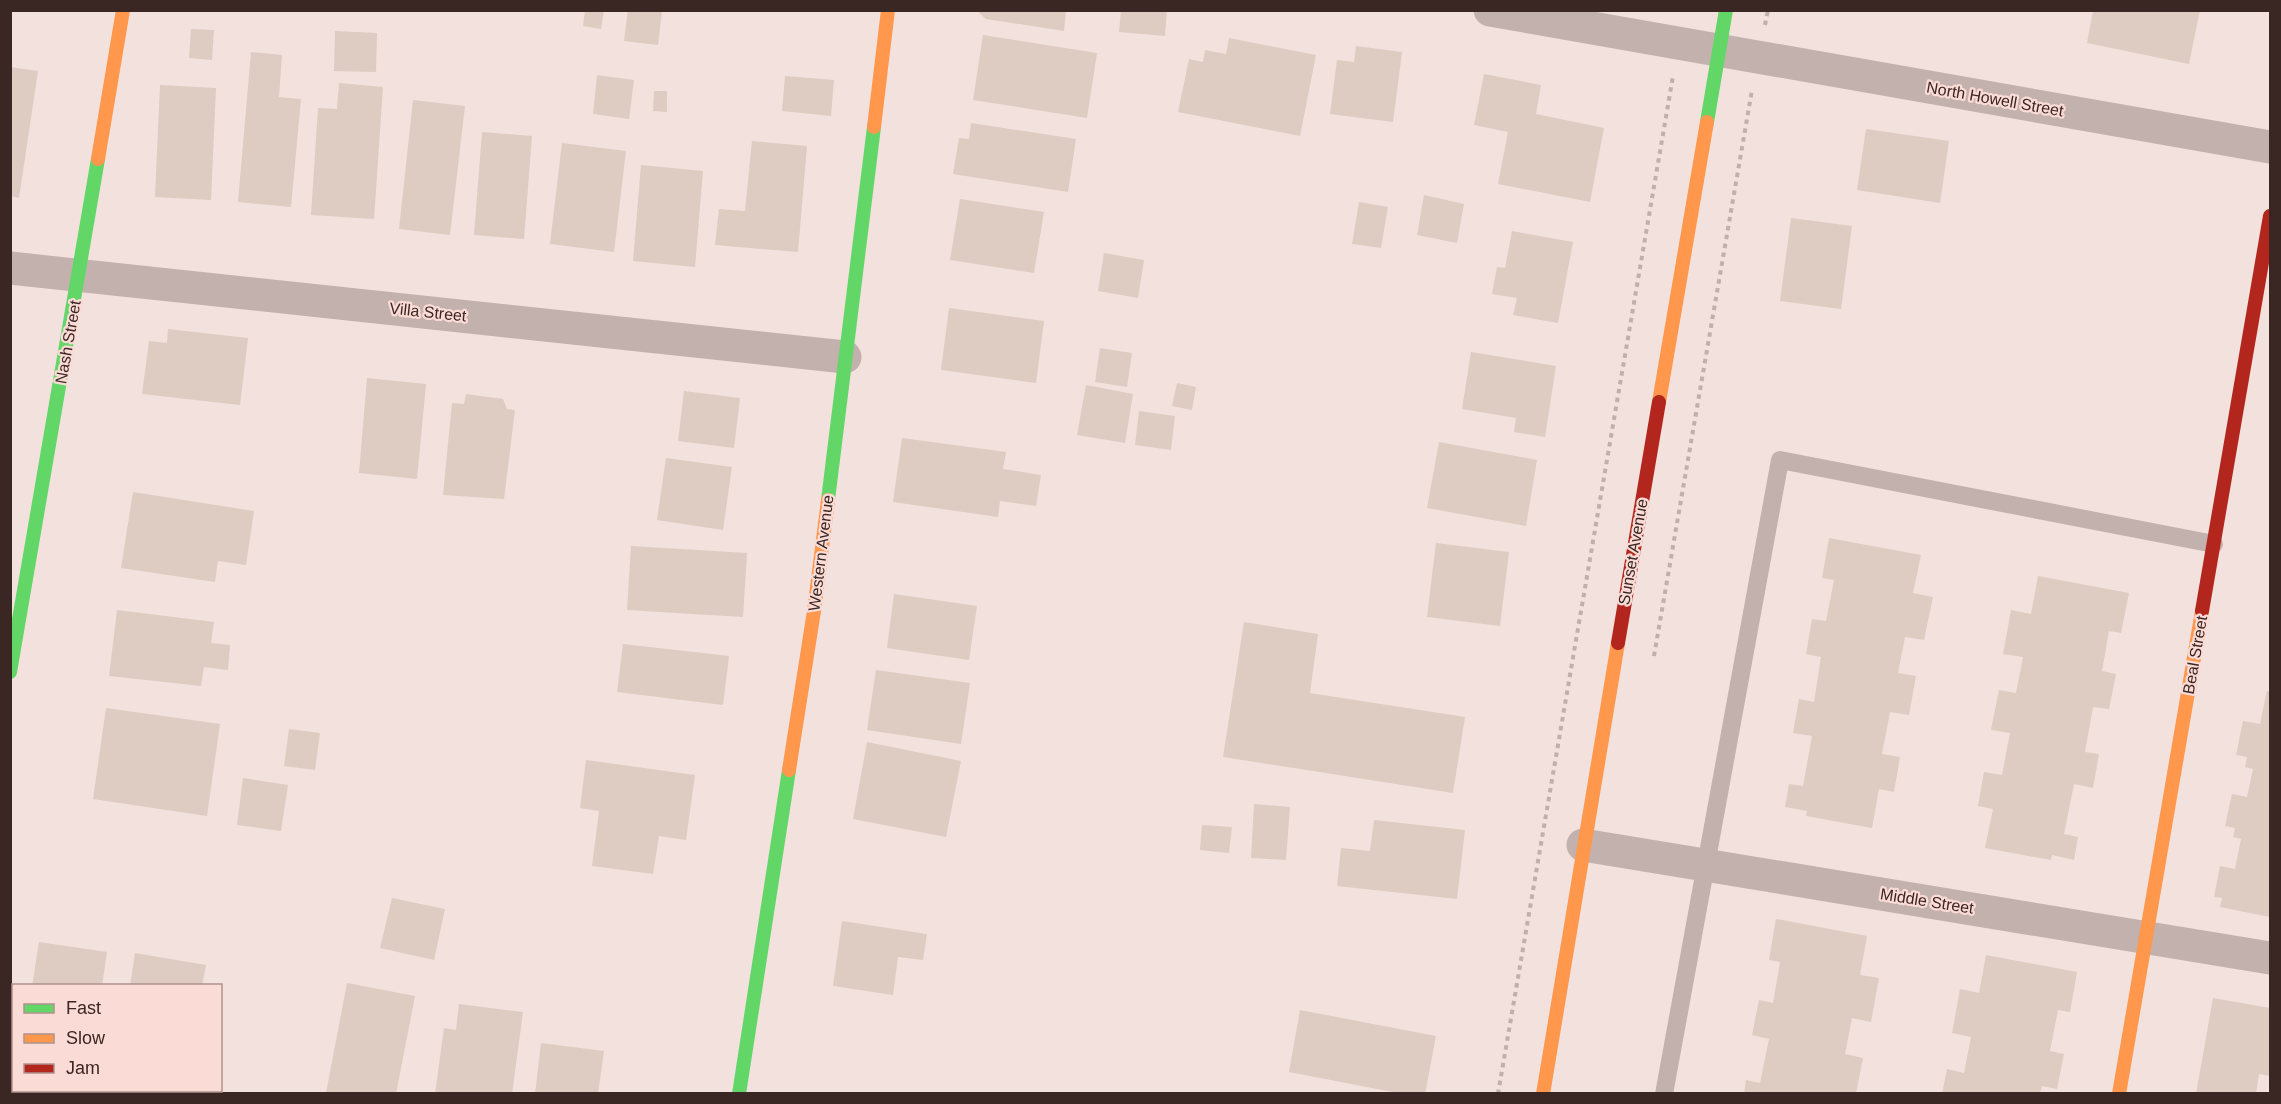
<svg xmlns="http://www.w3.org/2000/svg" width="2281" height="1104" viewBox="0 0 2281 1104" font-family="Arial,sans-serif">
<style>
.building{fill:#decbc2}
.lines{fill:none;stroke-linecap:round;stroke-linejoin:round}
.path{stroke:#beb0ad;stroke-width:4;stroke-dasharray:4.5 4.5;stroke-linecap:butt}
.lane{stroke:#c3b1ae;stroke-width:18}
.street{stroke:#c3b1ae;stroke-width:33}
.fast{stroke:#63d668;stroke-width:14}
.slow{stroke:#ff974d;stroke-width:14}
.jam{stroke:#b3261e;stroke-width:14}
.labels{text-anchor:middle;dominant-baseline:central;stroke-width:4.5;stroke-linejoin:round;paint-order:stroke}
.street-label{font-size:16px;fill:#3a2622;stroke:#fbdbd5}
</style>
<rect width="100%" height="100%" fill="#f3e1dd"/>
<path class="building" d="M585,10H604L601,29L583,26Z
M628,10H662L658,45L624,41Z
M976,10H1066L1064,31L986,19Z
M1121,10H1167L1165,36L1119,32Z
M2093,10H2200L2189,64L2087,43Z
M191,29L214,30L212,60L189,58Z
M335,31L377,33L376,72L334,71Z
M983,35L1097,53L1087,118L973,100Z
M1229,38L1316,55L1300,136L1178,112L1189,59L1203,62L1205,50L1226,54Z
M1356,46L1402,52L1393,122L1330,114L1337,60L1354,62Z
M251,52L282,55L279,97L301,99L291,207L238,202Z
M10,67L38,71L19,198L10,196Z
M1484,74L1541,85L1536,114L1604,128L1590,202L1498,184L1508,132L1474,125Z
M597,75L634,80L629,119L593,114Z
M785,76L834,80L831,116L782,111Z
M339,83L383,87L374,219L311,215L318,108L337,109Z
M160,85L216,88L211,200L155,197Z
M654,91H667V112L653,111Z
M413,100L465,106L450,235L399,229Z
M971,123L1076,139L1068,192L953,174L959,138L969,139Z
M1866,129L1949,141L1940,203L1857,190Z
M482,132L532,136L524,239L474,235Z
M752,141L807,146L798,252L715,245L719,209L745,211Z
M562,143L626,151L614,252L550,244Z
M641,165L703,171L695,267L633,261Z
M1424,195L1464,204L1457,243L1417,235Z
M960,199L1044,212L1034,273L950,260Z
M1359,202L1388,207L1381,248L1352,244Z
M1791,218L1852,226L1841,309L1780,301Z
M1512,231L1573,242L1558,323L1513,315L1517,298L1492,294L1497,267L1505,268Z
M1104,253L1144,260L1138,298L1098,291Z
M949,308L1044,321L1036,383L941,370Z
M168,329L248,338L240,405L142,394L149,341L167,343Z
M1100,348L1132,353L1127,387L1095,382Z
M1471,352L1556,366L1545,437L1514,432L1516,418L1462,409Z
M367,378L426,384L417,479L359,473Z
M1177,383L1196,387L1192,410L1172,406Z
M1086,385L1133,394L1125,443L1077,435Z
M684,391L740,398L734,448L678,441Z
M466,394L503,399L507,409L515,410L504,499L443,495L452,403L464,404Z
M1139,411L1175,416L1171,450L1135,445Z
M902,438L1006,452L1003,469L1041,475L1036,506L1000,501L998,517L893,502Z
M1439,442L1537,460L1526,526L1427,508Z
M666,458L732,467L723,530L657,520Z
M133,492L254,511L246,565L218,561L215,582L121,568Z
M1829,538L1921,555L1913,593L1933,597L1924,640L1905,637L1898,673L1916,676L1909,715L1890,712L1882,754L1900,757L1894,792L1879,789L1872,828L1806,816L1807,811L1785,807L1789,784L1803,786L1812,736L1793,733L1799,699L1814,702L1821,657L1806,654L1812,619L1826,621L1834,580L1822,578Z
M1436,543L1509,552L1500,626L1427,617Z
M631,546L747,553L743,617L627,610Z
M2038,576L2129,593L2121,633L2109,631L2102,671L2116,674L2109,709L2093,707L2085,752L2099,754L2093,788L2074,784L2064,834L2078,837L2074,860L2052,855L2051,860L1985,848L1993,809L1978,806L1984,772L2002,775L2010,733L1991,730L1999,690L2016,693L2023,657L2003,654L2011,610L2031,614Z
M894,594L977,606L969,660L887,648Z
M117,610L214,622L211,643L230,645L228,670L204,667L201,686L109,676Z
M1244,622L1318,634L1310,693L1465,717L1453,793L1223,757Z
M623,644L729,656L723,705L617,692Z
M876,670L970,683L961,744L867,730Z
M2267,691L2270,692V917L2220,907L2222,898L2214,897L2220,866L2235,869L2241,839L2233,837L2235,828L2225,826L2232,794L2247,797L2253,769L2245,767L2247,757L2236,755L2243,721L2260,724Z
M106,708L220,724L207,816L93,799Z
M289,729L320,733L315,770L284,766Z
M867,742L961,761L946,837L853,819Z
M586,760L695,775L686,840L659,836L653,874L592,866L599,811L580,808Z
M243,778L288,785L281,831L237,825Z
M1254,804L1290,807L1286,860L1251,858Z
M1374,820L1465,830L1457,899L1337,886L1341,848L1370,851Z
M1202,825L1232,827L1229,853L1200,850Z
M392,898L445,909L434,960L380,948Z
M1776,919L1867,936L1860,975L1879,978L1871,1022L1852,1018L1845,1054L1863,1058L1856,1094H1744L1746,1080L1760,1083L1769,1039L1752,1035L1759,1000L1773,1003L1780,962L1769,960Z
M842,921L927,934L923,960L898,957L893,995L833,986Z
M39,942L107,952L102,986H32Z
M135,953L206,965L202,986H130Z
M1986,955L2077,972L2070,1012L2058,1010L2050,1051L2064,1054L2057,1089L2042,1086L2040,1094H1942L1947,1069L1964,1073L1971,1037L1952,1033L1960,989L1979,993Z
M347,983L415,996L396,1094L326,1093Z
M2213,998L2270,1008V1076L2259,1074L2256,1094H2196Z
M459,1004L523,1012L512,1094H435L444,1028L456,1030Z
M1300,1010L1436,1036L1425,1094H1403L1289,1072Z
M541,1043L604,1051L598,1094H535Z"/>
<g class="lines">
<path class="path" d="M1765,25L1768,10
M1654,656L1752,90
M1498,1094L1673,76"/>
<path class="lane" d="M1664,1094L1780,460L2214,544"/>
<path class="street" d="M1490,10L2270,147
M10,268L845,357
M1583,845L2270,958"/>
<path class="fast" d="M1707,122L1726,10
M828,500L874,127
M10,672L98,159
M739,1094L789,770"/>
<path class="slow" d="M874,127L888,10
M98,159L123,10
M1659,402L1707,122
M789,770L814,611L828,500
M1543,1094L1618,643
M2119,1094L2202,611"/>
<path class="jam" d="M2202,611L2270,216
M1618,643L1659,402"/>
</g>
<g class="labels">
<g class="street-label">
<text transform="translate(1995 99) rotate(10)">North Howell Street</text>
<text transform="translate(428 312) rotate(6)">Villa Street</text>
<text transform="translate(68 342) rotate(-80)">Nash Street</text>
<text transform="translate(1633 552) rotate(-80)">Sunset Avenue</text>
<text transform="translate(821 553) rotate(-83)">Western Avenue</text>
<text transform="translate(2195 655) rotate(-80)">Beal Street</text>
<text transform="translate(1927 901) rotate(9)">Middle Street</text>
</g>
</g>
<rect width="2281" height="1104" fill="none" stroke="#3a2622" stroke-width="24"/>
<rect x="12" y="984" width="210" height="108" fill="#fbdbd5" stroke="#ae938d" stroke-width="1.5"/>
<rect x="24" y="1004" width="30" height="9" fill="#63d668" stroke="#ae938d" stroke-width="1.5"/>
<text x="66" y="1014" font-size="18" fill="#3a2622">Fast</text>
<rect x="24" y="1034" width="30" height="9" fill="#ff974d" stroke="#ae938d" stroke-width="1.5"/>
<text x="66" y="1044" font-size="18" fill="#3a2622">Slow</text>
<rect x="24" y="1064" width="30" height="9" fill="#b3261e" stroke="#ae938d" stroke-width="1.5"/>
<text x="66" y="1074" font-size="18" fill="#3a2622">Jam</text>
</svg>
